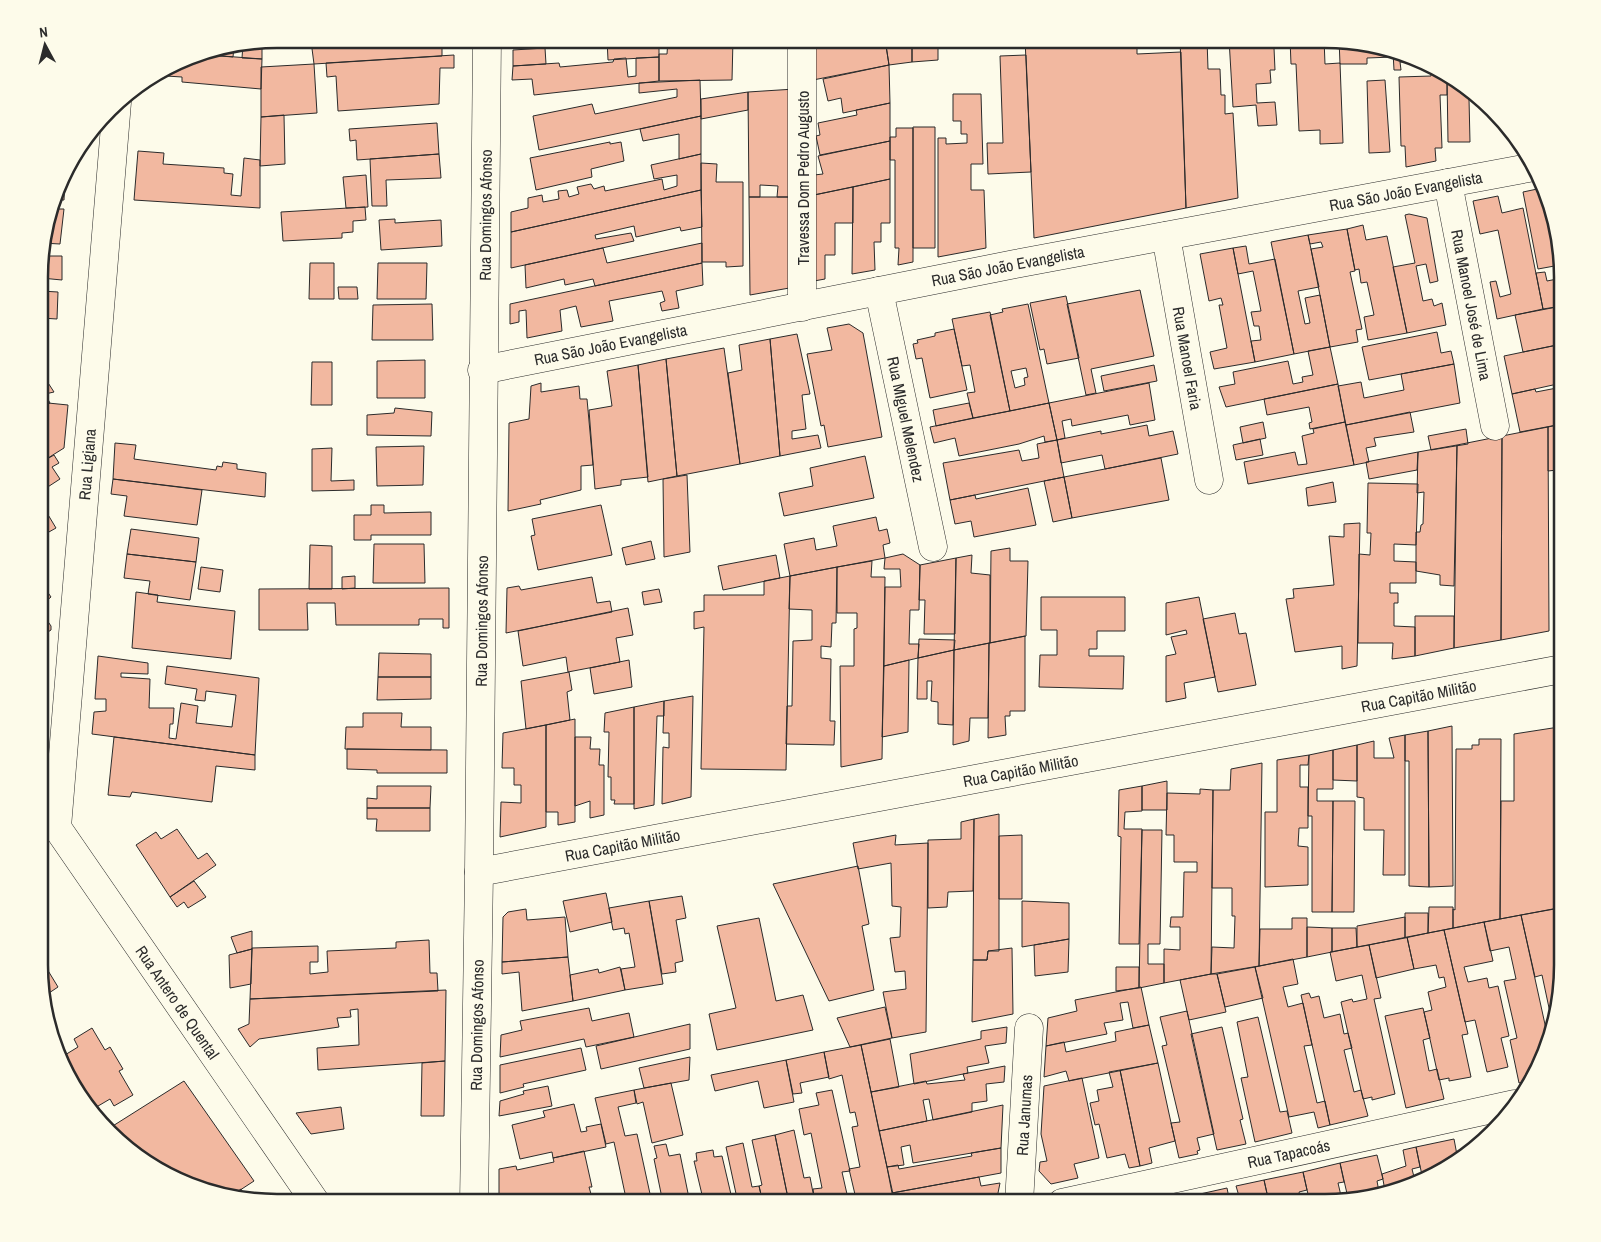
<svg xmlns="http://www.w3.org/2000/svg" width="1601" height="1242" viewBox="0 0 1601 1242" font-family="'Archivo Narrow',sans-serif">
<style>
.building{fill:#f2b8a0;stroke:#2b2b2b;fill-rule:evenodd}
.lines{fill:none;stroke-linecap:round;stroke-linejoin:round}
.minor-casing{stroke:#2b2b2b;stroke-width:29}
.minor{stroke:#fdfbea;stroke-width:28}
.labels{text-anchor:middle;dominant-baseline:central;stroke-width:4;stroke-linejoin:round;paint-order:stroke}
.street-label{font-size:16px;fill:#2b2b2b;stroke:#fdfbea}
.rim{fill:none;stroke:#2b2b2b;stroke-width:2.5}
</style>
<rect width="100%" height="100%" fill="#fdfbea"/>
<path class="building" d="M373,39H442V56L314,64L311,41L357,40L358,46L373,45Z
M607,39H659V57L608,60Z
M668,39H733L732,80L659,81V54H667Z
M811,39H885L889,65L813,80Z
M885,39H912V62L889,65Z
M912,39H938V60L912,62Z
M1025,39H1180V47L1137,48V54L1181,52L1186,208L1034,238Z
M1180,39H1207L1208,69H1220L1221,95H1225V114L1233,113L1238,198L1186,208Z
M1229,39H1243V47L1263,46L1262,39H1284V48H1274L1275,70H1270L1271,83L1256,84L1257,103L1275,102L1277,125L1258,126L1256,105L1233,107Z
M1290,39H1324L1325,64L1340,63L1343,143L1320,144V130L1299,131L1296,64H1291Z
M1339,39L1393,52V57L1367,58V64H1340Z
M262,41V59L242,58L243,44Z
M234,46L233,57L196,54L200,51Z
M545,48L546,64L513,66V50Z
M1393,52L1415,57L1423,62H1400L1401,70H1394Z
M196,54L262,59L261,89L182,82V77L166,76V71Z
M454,55V68H440L439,104L338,111L336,76L327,77L326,63Z
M1026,55L1031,172L988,174L987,143H1003L1000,56Z
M659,57V81L534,95L532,79L512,80L513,66L559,63L560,67L613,62L614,59L626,58L628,77L636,76V58Z
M314,64L317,113L261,117V67Z
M889,65L890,103L843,113L841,98L828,101L823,79Z
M1431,66L1447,76V95H1440L1442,148H1435L1436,161L1406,167L1405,146H1401L1399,77L1431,76Z
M1447,76L1482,99H1469L1470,142H1448Z
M700,80L701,116L539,150L533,116L592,104L595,114L677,97V89L639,93V83Z
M1385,80L1390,152L1369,153L1367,81Z
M795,89V197H777L778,186L760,185V197H749L748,92Z
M748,92V110L701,119V99Z
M953,94H981L983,164H971V190H984L986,248L938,257V138H946V144L967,143V134H961V121H953Z
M890,103V141L820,155L816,136L820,135L818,123L857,115L856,110Z
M284,115L285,164L260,166L261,117Z
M701,116V154L679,159V134L643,141L640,129Z
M437,123L439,154L357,160L356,140L350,141L349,129Z
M913,127H935V248H913Z
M896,128H913V262L898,265L899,248H895V160H890V137H896Z
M890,141V179L814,195V175L823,174L818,156Z
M610,142V144L621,142L624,161L591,169L592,177L536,190L530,158Z
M138,151L164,153L163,164L224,168V173L233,174L231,195L241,196L244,158L260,160V208L134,200Z
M439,154L441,178L386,180L387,206H372L370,159Z
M701,154V190L511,232V212L528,208V198L542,195L543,202L559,199L558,191L567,190L569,197L579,194L577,187L591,184L594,189L604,186L605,191L662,179L664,190L677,186V175L654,179L651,165Z
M701,163L717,164L716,182H743V266L726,267V262H702Z
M366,175L368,207L346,208L343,177Z
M65,176L64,200H56Z
M890,179V223H881V242H874L875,270L852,274L853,187Z
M853,187V223H835V255H825V279L814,281V195Z
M1542,188L1560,265L1538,269L1523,192Z
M701,190L702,227L681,231L680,227L636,237L634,226L595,235L596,239L631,233L634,241L511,268V232Z
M1498,196L1502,213L1523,208L1543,309L1497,319L1490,282L1496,281L1500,297L1511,294L1498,230L1480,234L1473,201Z
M749,197H795V287L750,295Z
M365,207L366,220L353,221V232L342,233V238L283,241L281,212Z
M53,209H64L60,244L42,243Z
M1409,214L1427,218L1438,281L1430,283L1426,264L1416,266L1423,301L1432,299L1434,306L1442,303L1446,325L1407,333L1393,267L1415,263L1405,215Z
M395,219V223L441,220L442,246L381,250L379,220Z
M1363,225L1366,240L1387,236L1407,333L1368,340L1364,317L1374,315L1367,282L1361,283L1359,269L1355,270L1347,229Z
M1347,229L1355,271L1350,272L1362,329L1356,330L1358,342L1330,347L1311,249L1323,247L1321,242L1310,244L1308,235Z
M1308,235L1319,287L1298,291L1305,324L1310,323L1305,298L1320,295L1330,347L1294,354L1271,242Z
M702,243V263L595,286L593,279L565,285L564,279L526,288L525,265L603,248L607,263Z
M1246,246L1249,264L1275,259L1294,354L1255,362L1251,341L1261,340L1259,326H1254L1251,312L1261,311L1253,271L1238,274L1233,248Z
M41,248L43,249L42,256H62V280L41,278Z
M1233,248L1255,362L1214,369L1210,352L1227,348L1219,305H1223L1221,298L1209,301L1200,254Z
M310,263H334V299H309Z
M378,263H427L426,299H377Z
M702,263L703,285L676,291L679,308L662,311L660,303L665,301L662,291L609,301L613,321L581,327L576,306L560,310L562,331L527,338L526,310L519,311V322L510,324V304Z
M1545,272L1547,281L1562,278V306L1543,309L1536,273Z
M338,287H357L358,299H339Z
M1140,290L1154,356L1091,369L1096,393L1086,395L1067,304Z
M41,291L58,292L57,319L41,318Z
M1066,296L1079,358L1047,364L1044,349L1040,350L1030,303Z
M432,304L433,340H372L373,305Z
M1028,304L1049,403L1010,411L990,315L1003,312L1002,309ZM1026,368L1028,377L1024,378L1025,385L1015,388L1011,371Z
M1562,306V344L1523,352L1515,315Z
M990,312L1010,411L973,418L967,393L975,392L970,365L962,366L952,319Z
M849,324L863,333L882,437L828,447L824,425L821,426L807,354L832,350L827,328Z
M954,329L967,390L930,398L922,358L916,359L913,344L918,343L917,340L935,336V333Z
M1437,332L1441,353L1451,351L1454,364L1369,380L1362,347Z
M797,334L810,394L802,395L806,429L792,431V439L818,435L821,448L780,456L770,339Z
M770,339L780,456L740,464L728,373L742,370L739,345Z
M1562,344V383L1512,394L1504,356Z
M1330,347L1338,384L1226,407L1219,387L1235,384L1233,372L1288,361L1293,384L1303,382L1302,377L1313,375L1308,351Z
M724,348L740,464L677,476L666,359Z
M666,359L677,476L648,482L638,365Z
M425,360V398H377V361Z
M312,362H332V405H311Z
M1454,364L1460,403L1346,425L1338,386L1361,382L1364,398L1404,390L1401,374Z
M638,365L648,477L621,480V485L595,489L589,410L612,406L607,371Z
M1154,365L1157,381L1104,391L1101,376Z
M41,372L54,392L45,394L50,403L40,407Z
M541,383V392L579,386L580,399H587L593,465L581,466V490L540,500L541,504L508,511L509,423L529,419L531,386Z
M1149,383L1155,420L1130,425L1128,415L1072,426L1071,419L1062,421L1065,438L1057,440L1049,403Z
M1338,384L1345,422L1310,429L1309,423L1312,422L1309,407L1267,415L1264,399Z
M1562,387V424L1520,432L1512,394L1535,389L1536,392Z
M48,403L68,405L64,448L40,463V407Z
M969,403L973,418L936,426L933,410Z
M1049,403L1057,440L1045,442L1044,436L1019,444L959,456L955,438L934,443L930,427Z
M395,408L432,412L431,436L367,435V415L394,413Z
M1410,412L1414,432L1374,438L1376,446L1366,448L1369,462L1354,465L1346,425Z
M1263,422L1266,438L1243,443L1240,427Z
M1345,422L1354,465L1248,484L1244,462L1295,452L1298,465L1307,464L1302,436L1314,433L1313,429Z
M1562,424V609L1561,610L1557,470L1548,471V427Z
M1147,425L1149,436L1173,431L1178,454L1105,469L1102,455L1061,463L1057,440L1101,431V434Z
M1548,427L1549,631L1501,640L1502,436Z
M1466,429L1468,444L1431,450L1428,436Z
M1502,436L1501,640L1454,648L1457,445Z
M1260,439L1263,455L1236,460L1233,445Z
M1057,440L1064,477L950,500L943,463L1019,450L1022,461L1039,458L1037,444Z
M115,443L136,445L134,459L216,470L217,466L222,467L223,462L237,464V469L266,473L265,497L113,479Z
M1457,445L1454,586L1440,585V575L1416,571V532H1420L1421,525L1423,524L1424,492L1417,493L1418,452Z
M424,446L423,485L377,486L376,447Z
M332,448L331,481L354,480V490L312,491V449Z
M1418,452L1417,470L1369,479L1366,462Z
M54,455L59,463L52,467L60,479L40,492V463Z
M865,456L874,498L784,516L779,493L813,486L810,468Z
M1161,458L1169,500L1072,518L1064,477Z
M687,475L690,552L664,557L663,479Z
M1064,477L1072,518L1053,522L1044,481Z
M113,479L202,490L197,525L124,516L127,496L111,494Z
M1333,482L1336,502L1308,506L1306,488Z
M1368,483L1418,484L1416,545L1394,544V561L1416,562V583H1390V593H1398V603H1394V626L1415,627V656L1392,659L1393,643H1358L1359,554L1370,555L1371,533H1367Z
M1028,488L1036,525L974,537L971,521L955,524L950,500L975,495L976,499Z
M371,505H384V513L431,512V535H371V540H354V515H371Z
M601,505L612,555L538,570L531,536L535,535L532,519Z
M44,508L56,528L40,537V510Z
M876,517L879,531L887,529L890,543L883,545L885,558L790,576L784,544L814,538L816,550L837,546L833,526Z
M1360,523L1357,666L1342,669V646L1295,652L1286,599L1294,598L1293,589L1334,585L1329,536L1344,537V524Z
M131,529L199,538L196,562L127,554Z
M651,541L655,559L626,565L622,548Z
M374,544H424L425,583H373Z
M310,545L332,546V589H309Z
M1010,548V561H1028L1026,636L990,643L991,551Z
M127,554L196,562L190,600L148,594L150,581L124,578Z
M903,554L920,565L919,610H910L909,644H919L918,658L884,666L885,587H901L900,569H884L885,558Z
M776,555L780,578L723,590L718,566Z
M972,555L971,573L990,575V643L954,650L956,558Z
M956,558L955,634H924L925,600H919L920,565Z
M872,561L871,577H885L882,759L841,767L840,666H854V629L857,628V613H837V567Z
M201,567L223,570L220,592L198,589Z
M837,567L836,623H832L831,647L821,646V658L831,659L830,721H835L834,745L786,744L787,706H792L793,641L812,640V610L789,609L790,576Z
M355,576V588L342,589V577Z
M790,576L786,770L701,769L704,627L694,629V612L704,611V595H764V581Z
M592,577L597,603L610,601L612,612L506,633L507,588L519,586L521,590Z
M40,581L51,597L40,606Z
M449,588V628H443V619H419V625H336L335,603H307L308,630H259V589Z
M659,589L662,602L644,605L642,592Z
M136,592L158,595L157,602L235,611L231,659L132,648Z
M1041,597H1125V631H1097V649H1089V656H1124L1123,689L1039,687L1040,655H1057V630H1041Z
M1199,597L1215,677L1184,683L1186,698L1166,702V656L1176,654L1171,637L1187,634L1186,630L1166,635V603Z
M628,608L633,635L616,638L620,662L568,672L566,657L523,666L518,631Z
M40,610L51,626V630L40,637Z
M1235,613L1239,634L1246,633L1256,685L1218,692L1203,619Z
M1415,616H1454V648L1415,656Z
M1025,636V711H1010V716H1005L1006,735L988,738L989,643Z
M919,639L955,640L954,650L918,658Z
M989,643L988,718H970L969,741L953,745L954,650Z
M954,650L953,725L938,724V702L931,701L932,681H927V699H917L918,658Z
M379,653L431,654V677H378Z
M98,656L148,663V674L121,673V677L150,679L149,708H174L173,724H170L169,738L176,739L181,703L198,706L196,723L232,727L236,695L206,691L205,701L195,700L197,689L165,684L167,666L259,678L255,755L92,734L94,712L106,711V699H95Z
M629,660L632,687L594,694L590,668Z
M909,660L908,732L882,737L884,666Z
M569,672L572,690L567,692L570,720L526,729L521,681Z
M378,677H431V699L377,700Z
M693,696L691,797L662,804L663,747L669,748V733H663L664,701Z
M664,701V716H657L654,805L634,809V707Z
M634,707V804H614L615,800H611V777H608L609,732H604L605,713Z
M363,713H402L401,727H431V750L345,749L346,727H363Z
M575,719V822L558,825V812H546V725Z
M546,725V827L500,837L501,802L521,803V785H514V768H502L503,733Z
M1452,726L1453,886L1429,887L1428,731Z
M1559,727L1558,908L1500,919L1501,801H1514V734Z
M1428,731L1429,887L1409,886V761H1405V735Z
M1405,735V875H1383L1384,830H1364V798L1357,797V745L1374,741V758H1394L1389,738Z
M114,737L255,755V770L216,766L212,802L132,792L130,797L108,795Z
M575,737H591L590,749H600L599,765H604V815L590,818V801L575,806Z
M1479,739H1501L1500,919L1453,928V909L1455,910L1456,749H1472V745H1479Z
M1357,745V781L1333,780V750Z
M347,749L447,750V773H377V770L347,769Z
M1333,750V789H1317V801H1333L1332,912H1312V816H1308L1309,755Z
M1309,755L1308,765H1300V787H1308V828H1299L1298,846L1308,847V885L1265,887V812H1277V760Z
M1262,763L1259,966L1211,974L1212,947L1234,948L1235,916H1232V888H1212L1213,790H1230L1231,769Z
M1167,781V810H1142V786Z
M377,786H431L430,808H367V798L377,799Z
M1142,786V811L1125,812L1124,829H1142L1139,944H1119L1121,837L1118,836L1119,790Z
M1200,789L1213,790L1211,974L1164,983V949L1180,950V927H1170L1171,917H1183L1184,872H1197V862H1174V835H1166L1167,793L1200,794Z
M1333,801H1355L1354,912H1332Z
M367,808H430V831H376L377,819H367Z
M999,814V951H988L987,960H973L974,819Z
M974,819L973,891L948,892L947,907L928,908V840L961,839V822Z
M177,829L198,859L207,853L216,865L170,897L136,845L156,832L161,839Z
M1142,830H1162L1160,944H1148V964H1164V983L1139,988Z
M896,835L895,845L928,843L926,1032L892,1038L883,992L906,989L905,971L895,972L890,938L900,937L901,907L892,906L891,863L858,869L853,843Z
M1022,835V899H999V836Z
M858,866L869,924L862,926L874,990L829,1001L773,884Z
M194,881L206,897L188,908L184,902L177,907L170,897Z
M1558,886H1562V907L1558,908Z
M606,893L612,922L570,932L563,901Z
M682,896L686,918L676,920L683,961L675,963L676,972L662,974L649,901Z
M649,901L663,984L625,990L621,969L635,967L629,933L625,934L624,928L613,930L609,908Z
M1022,901L1069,903V939L1022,947Z
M1429,907H1453V928L1428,933Z
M1560,908L1562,981L1552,1022L1542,975L1535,977L1521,915Z
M526,909L527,920L565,917L568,957L502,962L503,917L508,912Z
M1405,913H1428V933L1405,938Z
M1521,915L1548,1038L1544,1056L1529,1080L1519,1083L1510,1040L1517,1038L1504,981L1516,979L1509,947L1490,951L1484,922Z
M1405,917V938L1357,947V926Z
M759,918L776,1001L803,995L813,1030L717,1050L709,1014L736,1008L717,926Z
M1292,918H1307V957L1259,966L1260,929H1292Z
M1484,922L1493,961L1464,967L1468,982L1487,978L1489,988L1498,986L1509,1036L1501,1038L1508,1067L1487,1072L1475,1020L1465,1022L1444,930Z
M1307,927L1332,928V952L1307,957Z
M1332,928H1356L1357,947L1332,952Z
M1444,930L1468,1034L1462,1035L1471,1077L1449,1081V1078L1439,1080L1424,1012L1432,1010L1428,992L1446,987L1444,977L1439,978L1436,965L1414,969L1407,937Z
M252,931V949L237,953L231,937Z
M1407,937L1414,969L1376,978L1369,945Z
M1069,939L1068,972L1035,976L1034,945Z
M429,940L430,973H437L438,991L250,999L252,948L318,946V962H310V974L328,972L327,951L396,948V942Z
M1369,945L1381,998L1374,999L1395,1094L1372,1100V1097L1363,1099L1341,1002L1352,999L1353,1002L1367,999L1362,975L1336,981L1330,952Z
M39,948L48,961L44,964L58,987L43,997L39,981Z
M1012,948L1013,1014L972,1022L973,960H987L988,951Z
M252,949L251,984L230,988L229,955Z
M568,957L573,1001L522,1011L519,972L502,974V962Z
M1293,959L1298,984L1283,987L1288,1007L1303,1003L1312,1045L1304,1046L1317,1103L1325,1101L1330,1125L1318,1128L1314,1112L1289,1117L1255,967Z
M620,967L625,990L573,1001L570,975L598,969L599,973Z
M1116,967H1139V988L1116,991Z
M1255,967L1263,998L1225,1007L1217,974Z
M1211,974H1217L1226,1012L1189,1020L1180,980Z
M1141,987L1149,1025L1133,1028L1128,1002L1120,1003L1123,1020L1104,1023L1107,1034L1046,1046L1048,1018L1077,1011L1075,1000Z
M446,990L445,1061L318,1070L317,1048L359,1045L358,1009L350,1010L351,1017L337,1018L339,1027L259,1039L250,1047L238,1029L249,1024L250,999Z
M1309,993L1311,998L1319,996L1324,1018L1340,1014L1344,1034L1348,1033L1352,1048L1344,1050L1354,1092L1361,1090L1368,1116L1330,1125L1301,995Z
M885,1007L892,1038L850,1047L837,1018Z
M589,1008L592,1021L629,1013L634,1037L586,1047L584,1039L500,1057L501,1035L522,1030L520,1021Z
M1423,1008L1430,1038L1423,1040L1429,1071L1437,1069L1444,1099L1406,1108L1385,1016Z
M1187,1011L1214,1134L1197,1138L1200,1150L1197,1151L1198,1154L1179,1158L1171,1123L1180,1122L1162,1046L1167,1045L1160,1017Z
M1258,1017L1280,1112L1287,1111L1292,1133L1255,1142L1241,1078L1248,1077L1237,1022Z
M690,1024V1049L601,1069L596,1046Z
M1149,1025L1158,1063L1069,1081L1066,1071L1044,1077L1046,1046L1064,1042L1066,1052L1116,1041L1115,1032Z
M1007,1027L1006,1043L985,1046L989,1063L967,1067L968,1073L914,1084L910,1054L981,1039V1031Z
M1222,1027L1243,1119L1240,1120L1246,1144L1217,1150L1191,1034Z
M92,1028L105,1050L110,1047L123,1069L119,1071L133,1095L114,1106L110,1099L93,1109L63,1070L60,1058L78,1047L74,1039Z
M890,1039L899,1087L871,1092L861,1045Z
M861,1045L887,1167L895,1203H857L849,1169L860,1167L852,1127L858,1126L855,1112L850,1113L842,1075L829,1079L824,1052Z
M581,1048L586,1070L523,1084L524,1087L500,1093V1065Z
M824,1052L829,1077L800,1083L802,1093L793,1094L786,1060Z
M690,1057L689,1080L644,1088L639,1068Z
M786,1060L794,1102L764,1108L758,1081L715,1091L711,1075Z
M445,1061L444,1116H421L422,1063Z
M1158,1063L1175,1141L1149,1148L1152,1163L1140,1166L1120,1070Z
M1005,1066L1004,1082L986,1084L987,1101L972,1103V1112L933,1120L929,1099L923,1100L927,1121L879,1131L871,1092L926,1081L927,1084L965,1080L963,1074Z
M1120,1070L1140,1166L1129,1168L1125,1154L1107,1158L1099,1124L1095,1125L1090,1103L1099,1101L1097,1090L1113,1087L1109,1072Z
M1082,1078L1099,1158L1074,1164L1078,1178L1051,1184L1039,1171L1040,1162L1047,1161L1041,1134L1044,1086Z
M184,1081L254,1181L231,1196L186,1185L120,1144L108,1129Z
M671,1083L683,1135L652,1143L643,1102L637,1104L634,1090Z
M548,1086L552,1106L499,1116L500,1101L524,1094L523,1091Z
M634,1090L636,1103L618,1107L625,1136L637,1134L652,1203H627L614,1142L606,1144L595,1098Z
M832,1090L850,1171L842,1172L849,1203H815L813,1189L822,1188L811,1133L804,1135L799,1109L819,1105L816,1093Z
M574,1104L581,1132L587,1131L586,1127L601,1124L606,1147L553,1158L552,1152L520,1159L512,1125L545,1117L543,1111Z
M1003,1105L1001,1148L913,1163L910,1145L901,1147L904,1165L887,1167L879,1131Z
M341,1107L344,1129L311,1134L296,1113Z
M794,1130L804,1178L810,1177L815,1203H789L775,1135Z
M775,1135L789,1203H763L759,1186L762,1185L752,1140Z
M1454,1139L1457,1155L1423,1180L1416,1147Z
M743,1143L752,1187L759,1186L763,1203H738L726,1147Z
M666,1144L669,1156L680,1154L690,1203H663L654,1159L657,1158L654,1146Z
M1416,1147L1420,1167L1412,1169L1416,1185L1385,1191L1382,1174L1406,1166L1403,1150Z
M1001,1148V1173L892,1193L887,1167L898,1165L899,1169L972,1156L971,1153Z
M713,1150L714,1157L722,1156L733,1203H704L694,1161H697L696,1153Z
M584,1151L592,1187H589L591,1194L553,1203H499V1169L516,1166L517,1170L554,1162L553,1158Z
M1377,1155L1383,1179L1377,1181L1379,1192L1348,1198L1340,1163Z
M1340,1163L1344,1182L1338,1183L1342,1200L1310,1203L1303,1172Z
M1303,1172L1307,1190L1299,1192L1302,1203H1280L1278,1196L1268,1198L1264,1180Z
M979,1177L981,1186L1000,1183L997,1198L974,1203H895L892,1193Z
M1264,1180L1268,1198L1260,1200L1261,1203H1241L1236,1186Z
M1227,1188L1230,1203H1202L1200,1194Z
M241,1189L247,1199L231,1196Z
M591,1194H594L596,1203H553Z"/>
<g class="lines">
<g class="minor-casing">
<g id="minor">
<path id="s1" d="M1448,183L1495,426"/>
<path id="s2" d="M1166,236L1209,480"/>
<path id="s3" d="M879,291L933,547"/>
<path d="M802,307V49"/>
<path id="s4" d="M482,370L1015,264L1534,167"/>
<path id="s5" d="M47,813L316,1203"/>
<path id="s6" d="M57,827L117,102"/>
<path id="s7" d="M479,872L1562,669"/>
<path id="s8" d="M474,1203L479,872L487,39"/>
<path id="s9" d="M1019,1203L1029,1028"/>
<path id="s10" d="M1062,1203L1515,1104"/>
</g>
</g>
<use href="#minor" class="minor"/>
</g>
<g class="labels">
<g class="street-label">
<text transform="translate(803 178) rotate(-90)">Travessa Dom Pedro Augusto</text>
<text stroke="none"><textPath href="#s4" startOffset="941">Rua São João Evangelista</textPath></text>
<text stroke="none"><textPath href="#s8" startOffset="988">Rua Domingos Afonso</textPath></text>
<text stroke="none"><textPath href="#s4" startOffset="536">Rua São João Evangelista</textPath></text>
<text stroke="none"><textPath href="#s1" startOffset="124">Rua Manoel José de Lima</textPath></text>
<text stroke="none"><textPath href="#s4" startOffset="131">Rua São João Evangelista</textPath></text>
<text stroke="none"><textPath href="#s2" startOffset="124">Rua Manoel Faria</textPath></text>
<text stroke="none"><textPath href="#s3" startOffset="131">Rua MIguel Melendez</textPath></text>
<text stroke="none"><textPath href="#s6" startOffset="364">Rua Ligiana</textPath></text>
<text stroke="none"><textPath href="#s8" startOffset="582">Rua Domingos Afonso</textPath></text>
<text stroke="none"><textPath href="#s7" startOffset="956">Rua Capitão Militão</textPath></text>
<text stroke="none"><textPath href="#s7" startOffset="551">Rua Capitão Militão</textPath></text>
<text stroke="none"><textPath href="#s7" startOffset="146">Rua Capitão Militão</textPath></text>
<text stroke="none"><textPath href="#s5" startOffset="230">Rua Antero de Quental</textPath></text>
<text stroke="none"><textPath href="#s8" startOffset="178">Rua Domingos Afonso</textPath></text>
<text stroke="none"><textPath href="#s9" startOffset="88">Rua Janumas</textPath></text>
<text stroke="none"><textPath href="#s10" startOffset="232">Rua Tapacoás</textPath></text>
</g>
</g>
<path d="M0 0H1601V1242H0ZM277 48H1325A229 229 0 0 1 1554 277V965A229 229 0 0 1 1325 1194H277A229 229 0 0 1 48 965V277A229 229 0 0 1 277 48Z" fill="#fdfbea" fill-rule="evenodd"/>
<path class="rim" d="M277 48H1325A229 229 0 0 1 1554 277V965A229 229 0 0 1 1325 1194H277A229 229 0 0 1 48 965V277A229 229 0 0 1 277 48Z"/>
<g transform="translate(45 45) rotate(353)" stroke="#fdfbea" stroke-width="4" paint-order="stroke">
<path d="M0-4L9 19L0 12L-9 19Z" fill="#2b2b2b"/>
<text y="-8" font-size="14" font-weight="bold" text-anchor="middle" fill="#2b2b2b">N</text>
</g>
</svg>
